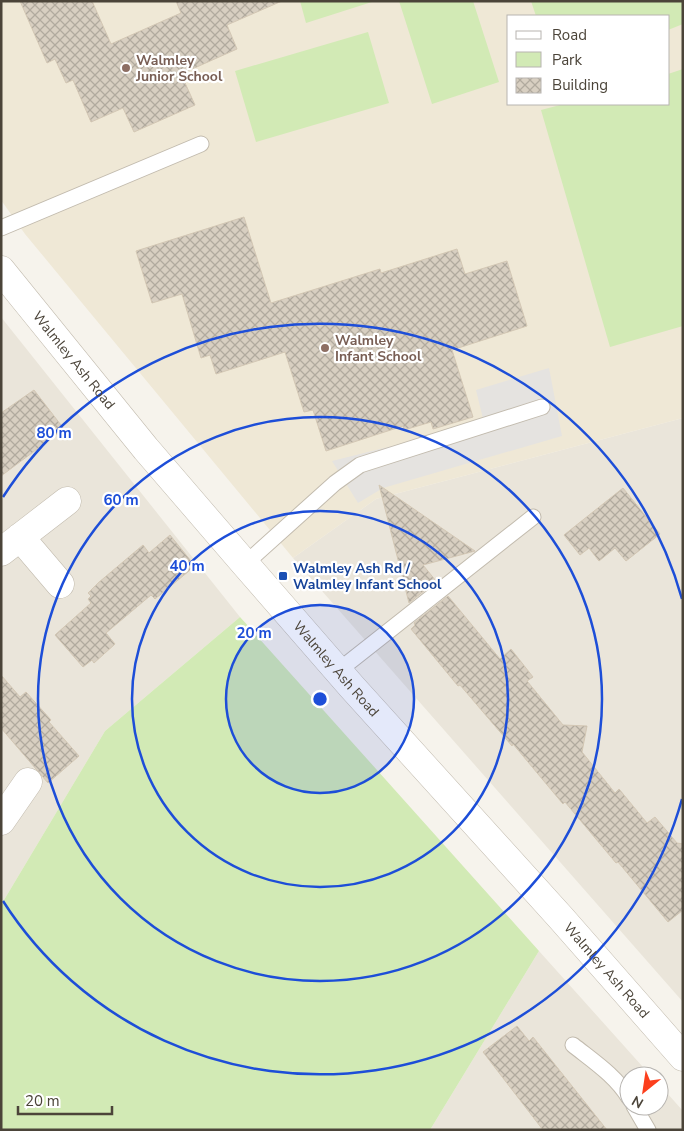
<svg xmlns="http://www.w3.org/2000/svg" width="684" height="1131" viewBox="0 0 684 1131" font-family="'Nunito Sans',sans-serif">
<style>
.residential{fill:#eae5da}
.education{fill:#efe8d6;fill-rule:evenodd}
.green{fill:#d2eab5}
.parking{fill:#e5e3e0}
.building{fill:url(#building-cross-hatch);stroke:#d3c7b4}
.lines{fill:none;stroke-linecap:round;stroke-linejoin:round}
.service-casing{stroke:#c2bbae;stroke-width:17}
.minor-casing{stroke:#c2bbae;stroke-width:29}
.tertiary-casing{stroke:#c2bbae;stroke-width:29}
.service{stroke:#fff;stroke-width:15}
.minor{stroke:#fff;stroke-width:28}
.tertiary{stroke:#fff;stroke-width:28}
.ring{fill:none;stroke:#1d4ed8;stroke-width:2.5}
.education-dot{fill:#8d6e63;stroke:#fff;stroke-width:2}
.transit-dot{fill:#1a4fb4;stroke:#fff;stroke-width:2}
.labels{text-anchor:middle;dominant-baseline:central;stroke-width:4.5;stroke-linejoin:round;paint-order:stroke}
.education-label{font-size:14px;font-weight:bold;fill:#785e54;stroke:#fff;text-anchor:start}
.street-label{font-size:14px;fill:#4b4439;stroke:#fff}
.transit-label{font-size:14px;font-weight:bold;fill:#164399;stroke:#fff;text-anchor:start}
.centre{fill:#1d4ed8;stroke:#fff;stroke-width:2.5}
.ring-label{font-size:15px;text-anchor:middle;font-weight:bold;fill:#1d4ed8;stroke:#fff;stroke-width:4.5;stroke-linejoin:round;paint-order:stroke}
</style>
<defs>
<pattern id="building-cross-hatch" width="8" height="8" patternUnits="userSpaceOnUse" patternTransform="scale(1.25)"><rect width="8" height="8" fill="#d8cfc1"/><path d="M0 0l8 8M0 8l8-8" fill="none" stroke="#b1aa9e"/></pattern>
</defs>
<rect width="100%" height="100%" fill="#f6f3ec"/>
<path class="residential" d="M1,317L240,617L105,731L1,905Z
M683,418V1002L293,558L376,499Z
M539,951L651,1076H629V1106H659V1084L683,1111V1130H430Z"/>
<path class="education" d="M1,1H683V418L376,499L293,558L25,234L1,200ZM508,16H668V104H508Z"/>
<path class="green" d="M300,1H375L306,23Z
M399,1H473L499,82L432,104Z
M531,1H683V24L668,30V16H536Z
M368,32L389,103L256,142L235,71Z
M683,69V326L610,347L541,110L564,104H668V74Z
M240,617L539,951L430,1130H1V905L105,731Z"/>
<path class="parking" d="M549,368L562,436L383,488L358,503L332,461L484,423L476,390Z"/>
<path class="building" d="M20,1H92L111,44L181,13L176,1H282L227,25L237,49L181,74L195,105L134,132L123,108L91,122L73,80L66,83L55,59L47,63Z
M244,217L271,303L380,269L381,273L457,249L465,274L507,261L527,326L452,350L473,417L433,429L431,422L404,430L403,426L326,451L313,410L304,412L285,352L216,374L210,355L201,358L182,294L152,303L136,251Z
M34,390L64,429L1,476V413Z
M379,485L475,551L423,565L436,581L409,603Z
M623,488L660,534L626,561L615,548L599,561L589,548L580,555L564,535Z
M170,535L195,566L155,599L151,595L106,633L115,644L94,663L92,660L83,667L55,635L91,603L88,599L91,596L88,593L98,583L143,545L149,553Z
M448,596L500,659L511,649L533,677L527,681L563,725L587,726L582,752L615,793L619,789L647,823L655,817L677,843L683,844V910L668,922L618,862L616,863L565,802L563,804L513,744L512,746L460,685L458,686L411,629L415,625L414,623Z
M1,675L20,697L26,692L51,720L49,722L79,756L48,783L1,728Z
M517,1026L529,1041L533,1037L607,1130H543L483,1052Z"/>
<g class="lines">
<g class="service-casing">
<path id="service" d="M1,228L201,144
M245,564L335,483L360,465L542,407
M338,671L533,517
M573,1045C593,1061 616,1076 629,1098
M634,1106L648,1130"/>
</g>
<g class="minor-casing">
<path id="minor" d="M20,537L60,584
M1,552L67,501
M1,821L28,782"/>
</g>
<g class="tertiary-casing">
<g id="tertiary">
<path id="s1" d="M1,270L146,449L245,564L352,687L561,918L683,1057"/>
</g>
</g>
<use href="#service" class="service"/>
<use href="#minor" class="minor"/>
<use href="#tertiary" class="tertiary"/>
</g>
<circle cx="320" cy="699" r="94" fill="#1d4ed8" fill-opacity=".12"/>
<g class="ring">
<circle cx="320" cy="699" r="94"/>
<circle cx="320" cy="699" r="188"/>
<circle cx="320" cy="699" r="282"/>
<path d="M682 799A376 376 0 0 1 3 901M3 497A376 376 0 0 1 682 599"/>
</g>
<g class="education-dot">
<circle cx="126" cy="68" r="5"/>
<circle cx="325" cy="348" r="5"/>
</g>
<rect class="transit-dot" x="278" y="571" width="10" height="10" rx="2.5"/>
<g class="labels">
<g class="education-label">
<text x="136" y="60">Walmley<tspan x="136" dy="16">Junior School</tspan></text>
<text x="335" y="340">Walmley<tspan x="335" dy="16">Infant School</tspan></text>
</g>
<g class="street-label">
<text stroke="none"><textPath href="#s1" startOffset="116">Walmley Ash Road</textPath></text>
<text stroke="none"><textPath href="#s1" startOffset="521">Walmley Ash Road</textPath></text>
<text stroke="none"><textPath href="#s1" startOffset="926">Walmley Ash Road</textPath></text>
</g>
<g class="transit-label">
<text x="293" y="568">Walmley Ash Rd /<tspan x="293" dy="16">Walmley Infant School</tspan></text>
</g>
</g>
<circle cx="320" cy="699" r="8" class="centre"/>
<g class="ring-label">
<text x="54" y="438">80 m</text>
<text x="121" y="505">60 m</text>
<text x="187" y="571">40 m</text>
<text x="254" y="638">20 m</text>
</g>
<rect width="684" height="1131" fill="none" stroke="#4b4439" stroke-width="5"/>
<rect x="507" y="15" width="162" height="90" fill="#ffffff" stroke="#b7b4b0"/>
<rect x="516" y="31" width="25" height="8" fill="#ffffff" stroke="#b7b4b0"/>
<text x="552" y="40" font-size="15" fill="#4b4439">Road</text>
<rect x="516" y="52" width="25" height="15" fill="#d2eab5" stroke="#b7b4b0"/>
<text x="552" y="65" font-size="15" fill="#4b4439">Park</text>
<rect x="516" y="78" width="25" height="15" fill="url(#building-cross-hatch)" stroke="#b7b4b0"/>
<text x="552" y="90" font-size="15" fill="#4b4439">Building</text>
<g transform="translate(644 1091) rotate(210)"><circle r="24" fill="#ffffff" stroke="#b7b4b0"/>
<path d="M0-4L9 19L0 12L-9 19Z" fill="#fc3f1d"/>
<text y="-8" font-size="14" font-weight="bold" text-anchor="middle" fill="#4b4439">N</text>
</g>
<path d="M18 1106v8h94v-8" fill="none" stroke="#4b4439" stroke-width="2.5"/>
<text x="25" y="1106" font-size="15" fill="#4b4439" stroke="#ffffff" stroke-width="4" paint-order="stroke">20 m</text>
</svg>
